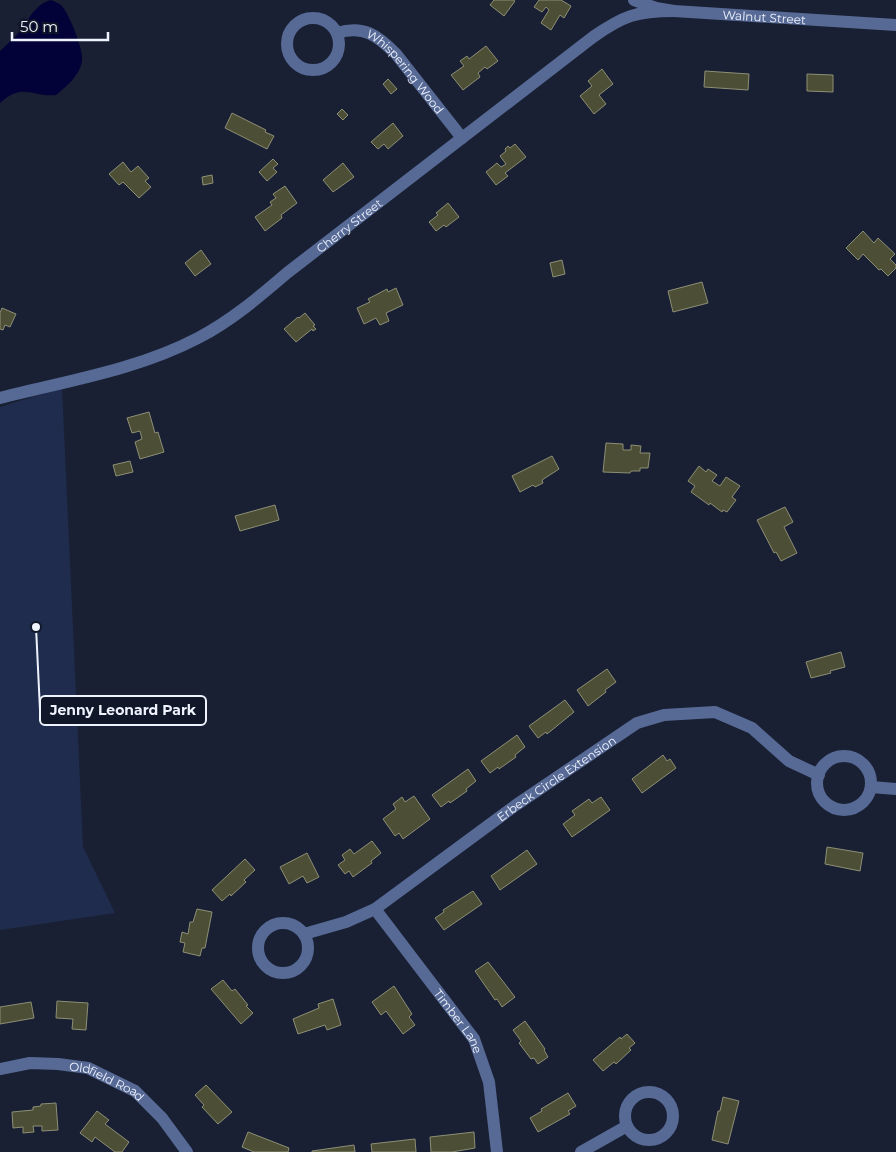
<svg xmlns="http://www.w3.org/2000/svg" width="896" height="1152" viewBox="0 0 896 1152" font-family="Montserrat,sans-serif">
<style>
.green{fill:#1f2c4d}
.water{fill:#020138}
.building{fill:#4d4e36;stroke:#8d8f75}
.lines{fill:none;stroke-linecap:round;stroke-linejoin:round}
.street{stroke:#576a96;stroke-width:12}
.labels{text-anchor:middle;dominant-baseline:central;stroke-width:4;stroke-linejoin:round;paint-order:stroke}
.street-label{font-size:12px;fill:#eff3fe;stroke:#101729}
.leader{fill:none;stroke:#eff3fe;stroke-width:2}
.callout-dot{fill:#eff3fe;stroke:#101729;stroke-width:2}
.callout{fill:#101729;stroke:#eff3fe;stroke-width:2}
.callout-label{font-size:14px;text-anchor:middle;font-weight:bold;fill:#eff3fe}
</style>
<rect width="100%" height="100%" fill="#192033"/>
<path class="green" d="M62,388L83,847L115,913L0,930V407Z"/>
<path class="water" d="M51,0C55,2 59,3 62,6C69,14 84,50 82,61C80,75 67,86 56,95C31,97 23,82 0,103V51C5,46 10,42 15,37C26,25 34,4 51,0Z"/>
<path class="building" d="M494,0H513L515,1L504,16L490,5Z
M539,0H561L571,6L564,18L560,15L551,30L541,23L549,10L546,7L542,12L534,7Z
M486,46L498,61L487,69L485,67L478,73L480,77L463,90L451,75L464,66L460,61L467,56L469,59Z
M602,69L613,84L599,95L606,104L594,114L580,96L592,86L588,81Z
M705,71L749,74L748,90L704,87Z
M807,74L833,75V92L807,91Z
M388,79L397,89L391,94L383,84Z
M342,109L348,115L343,120L337,114Z
M232,113L266,130L265,132L274,136L267,149L225,128Z
M393,123L403,136L388,149L384,144L378,149L371,142Z
M515,144L526,157L505,173L508,176L496,185L486,172L497,163L501,167L506,164L500,156L506,151L505,149L508,146L510,148Z
M273,159L278,164L273,168L277,172L267,181L259,172Z
M123,162L131,172L138,166L149,178L145,181L151,187L139,198L123,182L119,185L109,174Z
M343,163L354,177L333,192L323,180Z
M212,175L213,183L203,185L202,177Z
M285,186L297,203L281,215L282,218L265,231L255,217L272,205L270,202L276,198L273,194Z
M448,203L459,217L446,227L444,225L436,231L429,222L438,215L436,213Z
M863,231L874,243L878,238L895,254L890,259L896,265V268L888,276L881,269L879,270L863,254L858,260L846,248Z
M201,250L211,264L195,276L185,263Z
M562,260L565,274L553,277L550,263Z
M702,282L708,303L673,312L668,291Z
M396,288L403,305L386,313L389,321L380,325L376,318L364,324L357,308L370,302L368,299L387,289L388,292Z
M2,308L16,314L10,327L5,325L3,330L0,329V313Z
M305,313L315,325L313,326L316,329L313,331L312,329L296,342L284,329L298,317L299,318Z
M149,412L155,433L158,432L164,452L140,459L135,442L142,439L140,431L132,433L127,418Z
M606,443L623,444V450H631V445L641,446L640,453H650L648,468H640V471H631L630,473L603,472Z
M552,456L559,469L542,480L543,483L535,487L533,485L520,492L512,476Z
M130,461L133,472L116,476L113,465Z
M699,466L706,472L708,469L717,475L712,481L720,486L726,477L740,486L732,497L736,500L727,512L723,510L722,512L710,503L709,505L691,492L695,486L688,481Z
M275,505L279,520L240,531L235,516Z
M785,507L793,522L784,527L797,553L781,561L776,552L774,553L757,520Z
M841,652L845,667L830,671L831,673L811,678L806,662Z
M607,669L616,682L605,690L606,692L588,706L577,690Z
M565,700L574,712L547,734L546,732L538,738L529,726Z
M517,735L525,747L515,755L516,757L499,769L498,767L490,773L481,761Z
M663,755L667,761L670,759L676,768L642,793L632,779Z
M468,769L476,781L466,789L467,791L450,803L449,801L441,807L432,795Z
M414,796L430,819L403,839L399,833L395,836L383,819L396,809L393,804L402,797L405,802Z
M601,797L610,810L572,837L563,824L575,815L572,811L589,799L592,803Z
M372,841L381,853L371,861L372,863L353,877L349,871L345,874L338,865L345,860L342,855L350,849L354,854Z
M827,847L863,853L860,871L825,864Z
M527,850L537,864L500,890L491,876Z
M307,853L319,877L307,883L303,876L289,884L280,867Z
M245,859L255,870L244,880L246,882L231,896L230,894L222,901L212,890Z
M473,891L482,904L444,930L435,918L444,912L443,910Z
M197,909L212,912L205,948H202L200,956L183,952L185,943L180,942L182,932L188,934L190,922H193Z
M488,962L515,997L502,1007L497,999L495,1000L475,971Z
M223,980L232,991L235,989L248,1005L246,1006L253,1013L241,1024L211,989Z
M394,986L412,1014L409,1017L415,1025L403,1034L386,1011L381,1015L372,1002Z
M333,999L341,1025L327,1030L325,1025L298,1034L293,1019L319,1008L318,1004Z
M57,1001L88,1003L86,1030L72,1029L73,1019L56,1018Z
M31,1002L34,1018L0,1024V1007Z
M525,1021L545,1049L544,1050L548,1057L538,1064L534,1058L531,1059L519,1043L521,1041L513,1030Z
M627,1034L635,1043L629,1048L631,1050L616,1064L614,1062L603,1071L593,1060L620,1037L621,1039Z
M206,1085L232,1112L218,1124L202,1107L204,1105L195,1095Z
M568,1093L576,1106L568,1111L570,1114L538,1132L530,1118L542,1111L541,1109Z
M723,1097L739,1101L728,1144L712,1140L718,1111H720Z
M56,1103L58,1130L42,1131V1126H33L34,1132L23,1133V1127L13,1128L12,1112L33,1110V1107L41,1106V1104Z
M97,1111L109,1120L105,1124L129,1142L122,1152H115L95,1137L92,1142L80,1133Z
M248,1132L289,1148L288,1152H254L242,1147Z
M474,1132L475,1148L452,1152H431L430,1137Z
M415,1139L416,1152H372L371,1144Z
M354,1145L355,1152H312V1151Z"/>
<g class="lines">
<g class="street">
<path id="s1" d="M634,0L656,8L674,11L896,25"/>
<circle cx="313" cy="44" r="26"/>
<path id="s2" d="M337,33C364,25 377,35 396,54L462,138"/>
<path id="s3" d="M0,398C66,381 137,370 198,338C231,321 259,297 287,273L593,37C623,16 636,11 674,11"/>
<circle cx="844" cy="783" r="27"/>
<path d="M871,787L896,789"/>
<path id="s4" d="M375,909L474,1039L489,1082L497,1152"/>
<circle cx="283" cy="948" r="25"/>
<path id="s5" d="M304,934L346,922L375,909L516,805L637,723L664,715L715,712L752,728L789,761L819,775"/>
<path id="s6" d="M0,1069L30,1063L58,1064L88,1068L135,1091L162,1118L187,1152"/>
<circle cx="649" cy="1116" r="24"/>
<path d="M581,1152L627,1126"/>
</g>
</g>
<g class="labels">
<g class="street-label">
<text stroke="none"><textPath href="#s1" startOffset="132">Walnut Street</textPath></text>
<text stroke="none"><textPath href="#s2" startOffset="86">Whispering Wood</textPath></text>
<text stroke="none"><textPath href="#s3" startOffset="396">Cherry Street</textPath></text>
<text stroke="none"><textPath href="#s5" startOffset="299">Erbeck Circle Extension</textPath></text>
<text stroke="none"><textPath href="#s4" startOffset="140">Timber Lane</textPath></text>
<text stroke="none"><textPath href="#s6" startOffset="111">Oldfield Road</textPath></text>
</g>
</g>
<path class="leader" d="M36 627L40 710"/>
<circle class="callout-dot" cx="36" cy="627" r="5"/>
<rect class="callout" x="40" y="696" width="166" height="29" rx="5"/>
<g class="callout-label">
<text x="123" y="715">Jenny Leonard Park</text>
</g>
<path d="M12 32v8h96v-8" fill="none" stroke="#eff3fe" stroke-width="2.5"/>
<text x="20" y="32" font-size="15" fill="#eff3fe" stroke="#101729" stroke-width="4" paint-order="stroke">50 m</text>
</svg>
